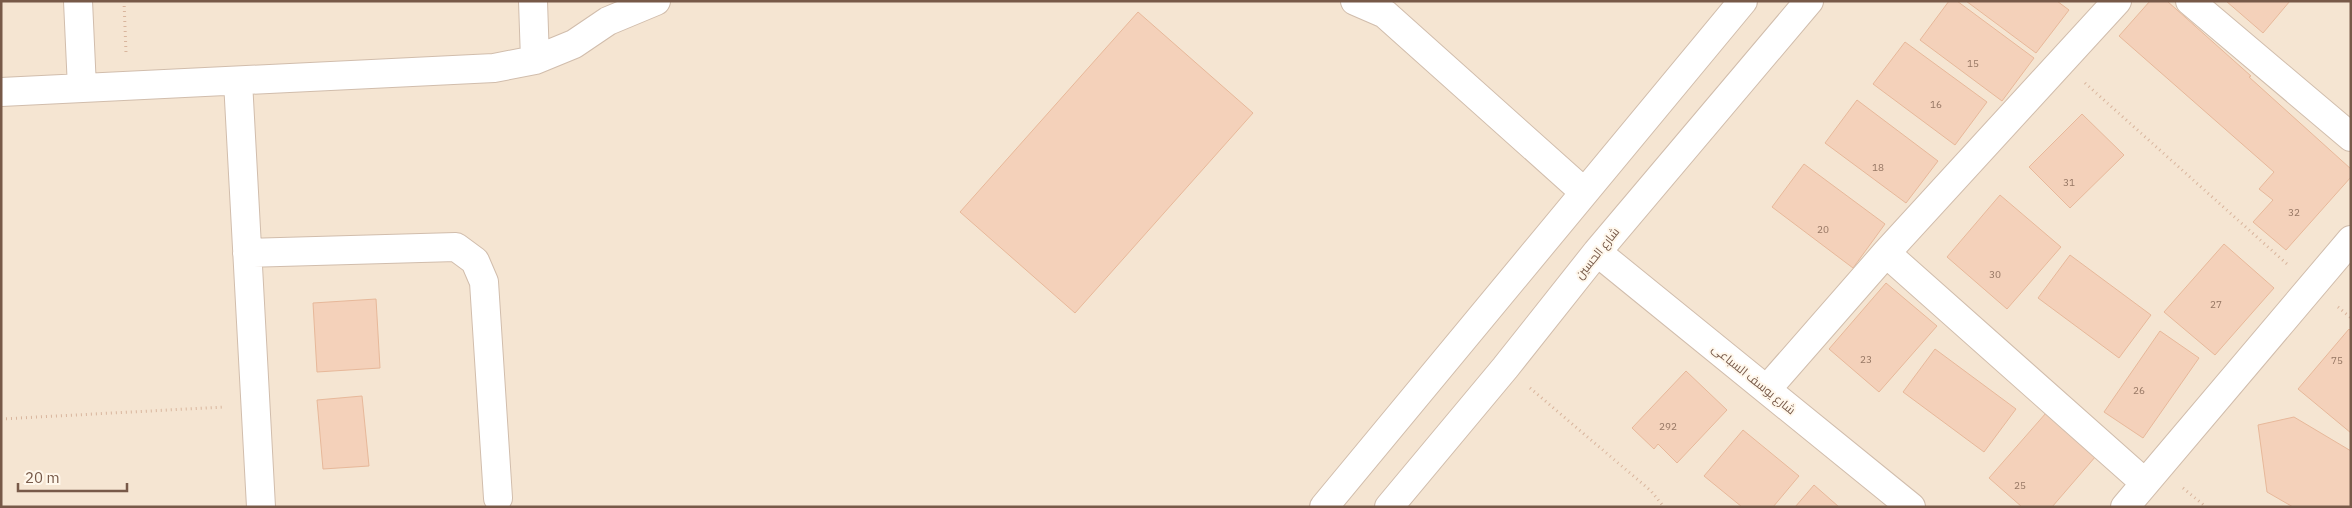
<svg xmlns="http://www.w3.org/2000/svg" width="2352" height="508" viewBox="0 0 2352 508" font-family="'IBM Plex Sans',Cairo,sans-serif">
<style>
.residential{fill:#f5e5d2}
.building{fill:#f4d1ba;stroke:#e7b89a}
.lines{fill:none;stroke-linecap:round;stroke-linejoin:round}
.minor-casing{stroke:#d1bdac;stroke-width:30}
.path{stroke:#d9b59d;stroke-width:3;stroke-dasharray:1 4;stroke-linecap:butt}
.minor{stroke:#fff;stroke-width:28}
.labels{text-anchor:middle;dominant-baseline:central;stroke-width:4;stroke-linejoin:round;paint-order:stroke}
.number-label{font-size:10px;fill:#967764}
.street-label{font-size:12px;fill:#775948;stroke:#fff7eb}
</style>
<rect width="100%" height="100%" fill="#fdf3e4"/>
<path class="residential" d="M1,1H2351V507H1Z"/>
<path class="building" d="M1949,1H1957L2034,58L2002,101L1920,40Z
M1966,1H2057L2069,10L2036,53Z
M2150,1H2167L2251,76L2249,77L2351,169V177L2286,250L2253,222L2273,200L2259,189L2274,172L2119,36Z
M2226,1H2290L2263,33Z
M1138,12L1253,113L1075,313L960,212Z
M1905,42L1987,102L1955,145L1873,84Z
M1857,100L1938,161L1906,203L1825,143Z
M2082,114L2124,155L2070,208L2029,167Z
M1804,164L1885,224L1853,268L1772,207Z
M2000,195L2061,247L2007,309L1947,257Z
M2224,244L2274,288L2215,355L2164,312Z
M2070,255L2151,315L2119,358L2038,298Z
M1886,283L1937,326L1879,392L1829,349Z
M376,299L380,368L317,372L313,303Z
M2349,329L2351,331V433L2298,389Z
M2160,331L2199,358L2143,438L2104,412Z
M1935,349L2016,409L1984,452L1903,392Z
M1686,371L1727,410L1677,463L1658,444L1654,449L1632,428Z
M362,396L369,466L323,469L317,400Z
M2046,413L2096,456L2052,507H2022L1989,478Z
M2294,417L2351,451V507H2293L2267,492L2258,425Z
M1743,430L1799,476L1773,507H1742L1704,476Z
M1814,485L1839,507H1795Z"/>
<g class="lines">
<g class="minor-casing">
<path id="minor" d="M78,1L82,88
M533,1L535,60
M1355,1L1385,14L1584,192
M2190,1L2351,137
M238,81L261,507
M1,92L494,68L535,60L574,44L608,21L656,1
M1597,252L1911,507
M247,253L456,247L475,261L484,282L498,498
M1886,253L2145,483
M1767,389L1886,253L2117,1
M1324,507L1743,1
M1389,507L1505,368L1597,252L1809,1
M2125,507L2351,240"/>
</g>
<path class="path" d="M124,1L126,53
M2085,83L2287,264
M2338,307L2351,318
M1530,388L1651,491L1664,507
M1,419L224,407
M2183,488L2206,507"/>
<use href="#minor" class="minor"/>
</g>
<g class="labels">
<g class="number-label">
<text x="1973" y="63">15</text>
<text x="1936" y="104">16</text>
<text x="1878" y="167">18</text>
<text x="2069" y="182">31</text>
<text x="2294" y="212">32</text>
<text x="1823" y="229">20</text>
<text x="1995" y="274">30</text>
<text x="2216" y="304">27</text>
<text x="1866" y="359">23</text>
<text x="2337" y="360">75</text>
<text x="2139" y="390">26</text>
<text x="1668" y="426">292</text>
<text x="2020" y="485">25</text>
</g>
<g class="street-label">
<text transform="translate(1597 253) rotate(-51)">شارع الحسين</text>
<text transform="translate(1754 379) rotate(39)">شارع يوسف السباعى</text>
</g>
</g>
<rect width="2352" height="508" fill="none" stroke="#775948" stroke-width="5"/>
<path d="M18 483v8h109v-8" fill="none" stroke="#775948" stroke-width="2.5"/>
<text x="25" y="483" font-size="15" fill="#775948" stroke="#fff7eb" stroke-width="4" paint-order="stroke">20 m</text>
</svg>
